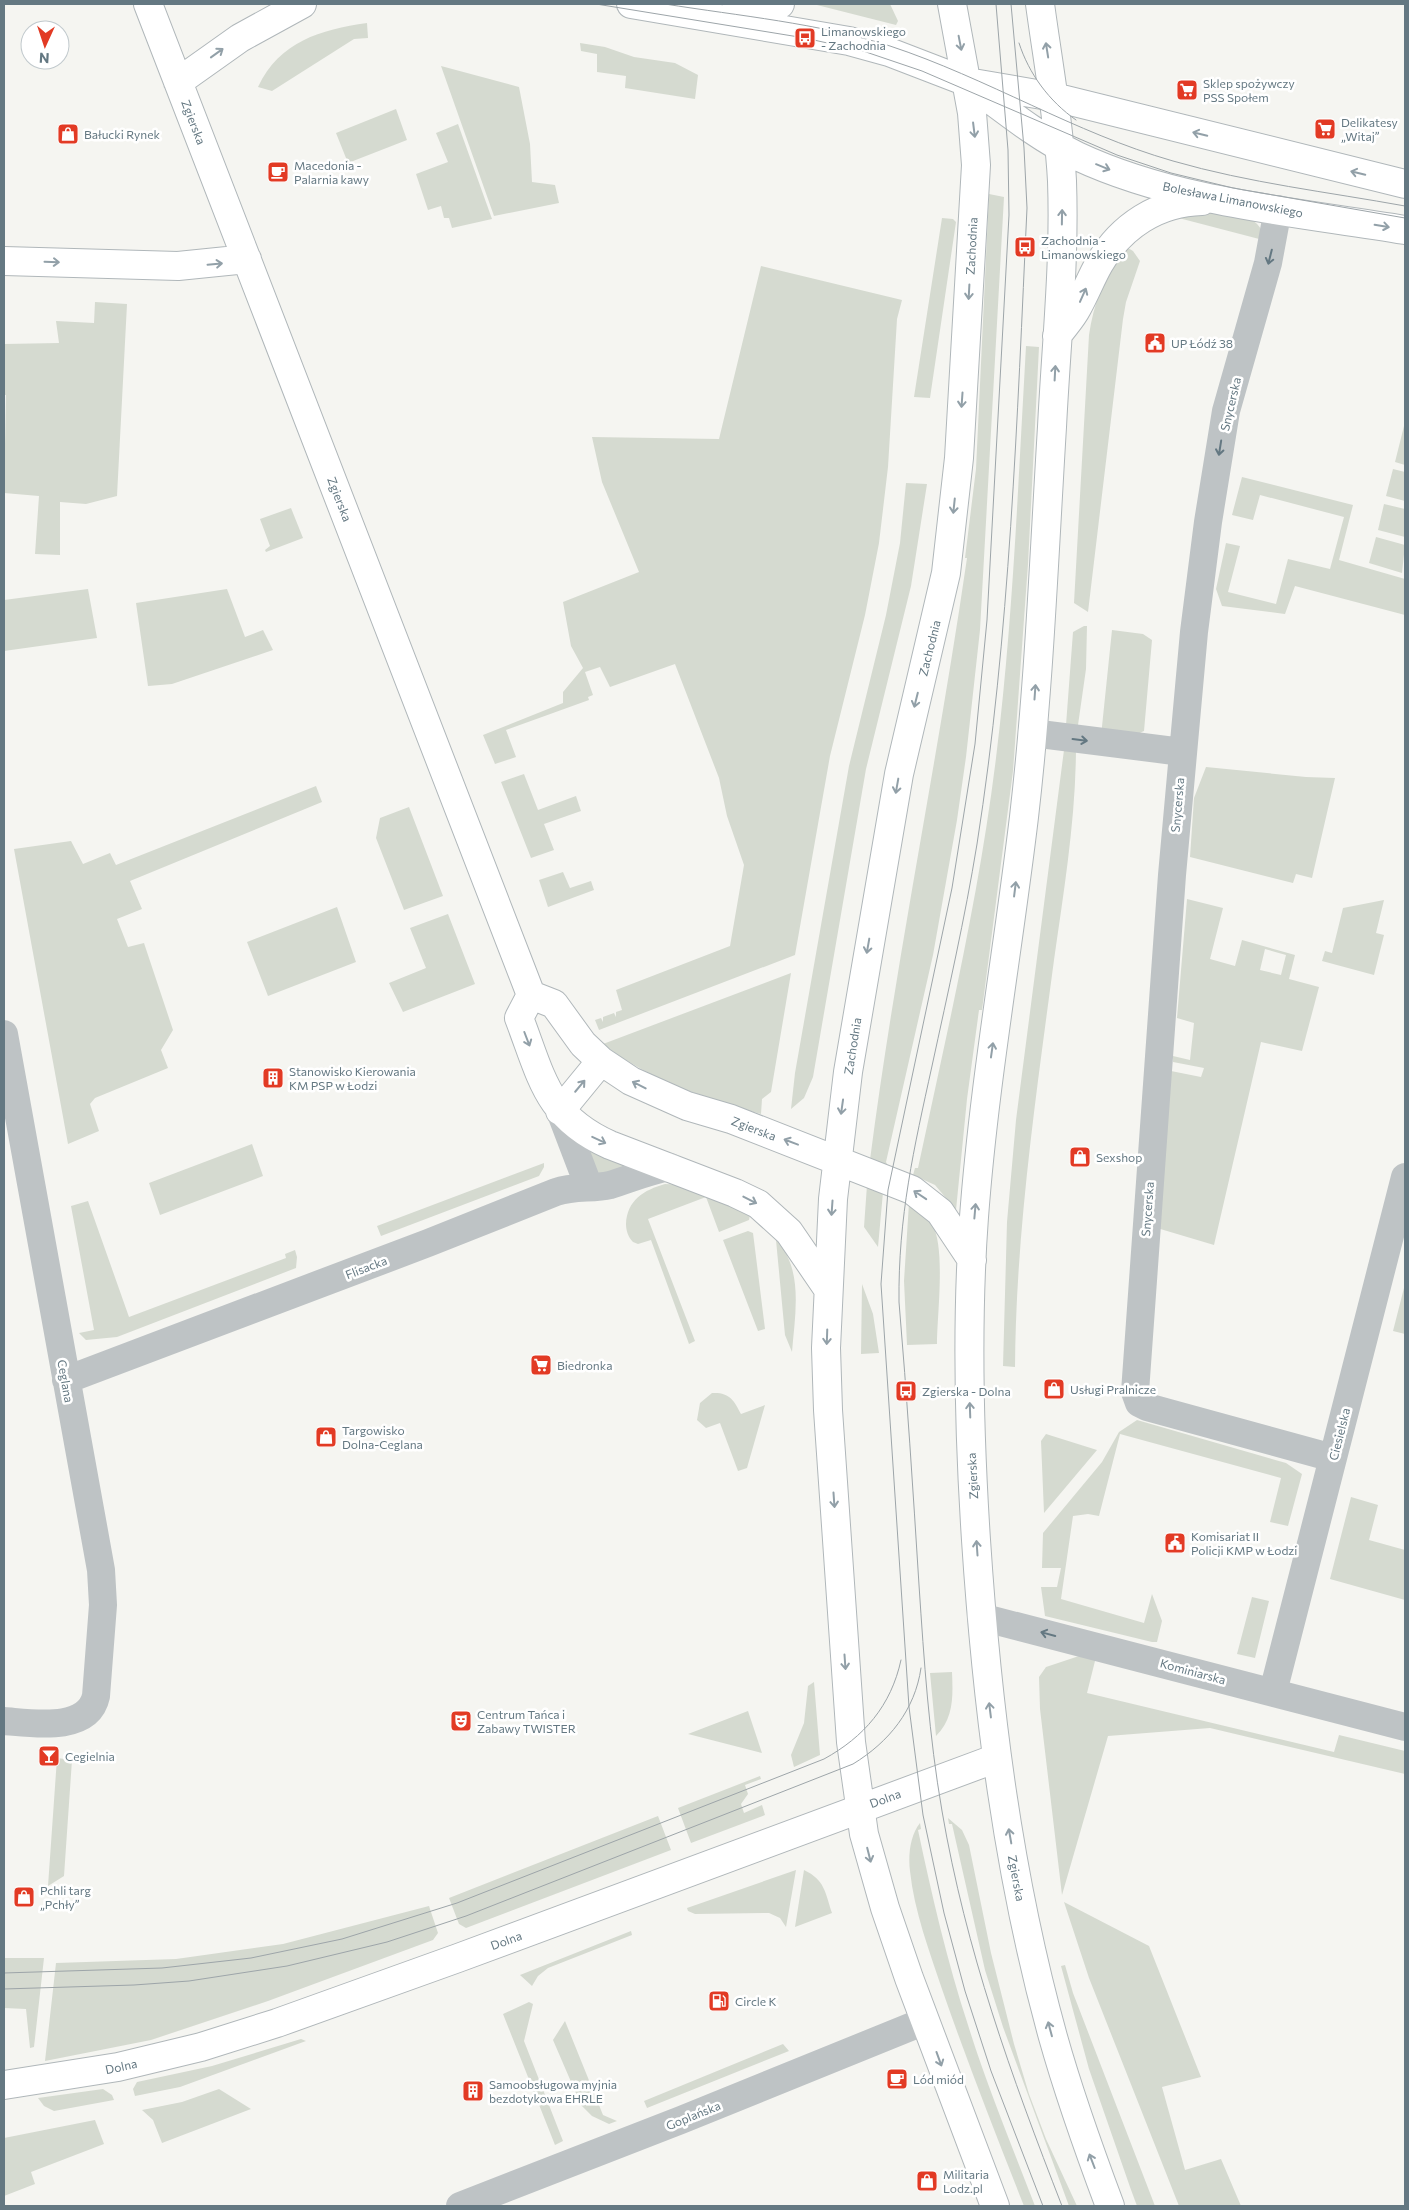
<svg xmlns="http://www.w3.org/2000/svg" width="1409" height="2210" viewBox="0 0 1409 2210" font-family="Commissioner,sans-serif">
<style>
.green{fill:#d5dad0;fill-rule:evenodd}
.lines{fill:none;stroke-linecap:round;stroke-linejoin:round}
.secondary-casing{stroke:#b0b7ba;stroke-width:30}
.street{stroke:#bec3c5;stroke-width:28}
.secondary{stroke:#fff;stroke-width:28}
.tram{stroke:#9da5a9;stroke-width:1}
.oneway{stroke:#92a0a8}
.oneway2{stroke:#647882}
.labels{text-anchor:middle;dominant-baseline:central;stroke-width:5;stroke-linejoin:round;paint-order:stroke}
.poi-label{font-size:12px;fill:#647882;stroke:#fff;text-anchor:start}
.street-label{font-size:12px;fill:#647882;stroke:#fff}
</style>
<rect width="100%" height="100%" fill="#f5f5f1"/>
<path class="green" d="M813,4H890L898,21L896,25Z
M367,23L368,38L354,39L272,91L258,87C280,41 320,30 367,23Z
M580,43L605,47L634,57L675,63L698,75L695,99L625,88L626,76L597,72V54L581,51Z
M441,66L519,87L530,144L532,182L555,185L559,203L494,216Z
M396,109L407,140L348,163L336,133Z
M458,124L492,219L452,228L449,218H444L441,206L428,210L416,174L448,162L436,133Z
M989,194L1004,197L980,630L966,757L957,820L933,955L886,1162L888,1166L870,1160C896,958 938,759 967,558H965L976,469Z
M1198,212C1218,212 1264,210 1263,240L1171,216Z
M942,218L953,219L956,222L930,398L914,397Z
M1128,248L1133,251L1140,261L1126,302L1123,319L1088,612L1074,603L1089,335C1094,302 1105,272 1128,248Z
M761,266L902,300L897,319L888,467L879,543L865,615L830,756L795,955L599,1030L595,1020L601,1018L603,1022V1017L614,1013L616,1017V1012L622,1010L616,990L730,946L744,865L727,816L719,778L675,664L610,687L600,667L585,672L593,695L588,697L589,700L506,730L516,757L495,764L483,735L563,703V692L583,668L571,646L563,602L639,572L602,482L592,437L719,439Z
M95,302L127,304L117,496L86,504L60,502V555L35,554L39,496L4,493L6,395H4V344L59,343L56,321L94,323Z
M1026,346L1039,347L1028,564L1013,771L982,1010H979L967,1099L956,1210L935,1185L913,1175L915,1168H918C947,1032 979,897 996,758C1013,622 1018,484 1026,346Z
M1405,422V465L1395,462Z
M1393,469L1405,472V501L1386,496Z
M1242,477L1353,505L1339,560L1405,579V615L1295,586L1285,614L1222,606L1216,589L1226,543L1240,546L1228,592L1276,604L1288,559L1330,569L1344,517L1260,495L1253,520L1232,515Z
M906,483L927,484L911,586L866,769L813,1077L804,1098L791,1109L795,1073L849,766L886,615L900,543Z
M1384,504L1405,509V537L1378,530Z
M291,508L303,538L266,552L265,550L270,546L260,519Z
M1376,537L1405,545L1402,573L1369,563Z
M88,589L97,638L4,651V600Z
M227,589L245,637L263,630L273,650L172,684L148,686L136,603Z
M1084,626H1087L1086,669L1077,732L1066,725L1073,632Z
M1112,630L1143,634L1152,640L1144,731L1133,736H1101Z
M1076,746C1076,817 1064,890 1054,960C1036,1096 1016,1230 1015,1367L1003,1366L1007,1222L1016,1120L1064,750Z
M1206,767L1306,777L1335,778L1312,878L1296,874L1293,883L1190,857L1194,798Z
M524,774L538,810L576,796L581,811L544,824L554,850L531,858L501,782Z
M316,786L322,802L130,881L142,909L117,919L128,947L144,943L173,1030L161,1050L168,1068L95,1098L90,1104L99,1131L68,1144L14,849L71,841L83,864L110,853L116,865Z
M409,807L443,896L404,910L376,838L380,818Z
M563,872L570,888L591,881L594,890L548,907L539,880Z
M1187,899L1223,908L1210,959L1235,966L1242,940L1295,955L1289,979L1319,987L1302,1051L1261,1042L1214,1245L1157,1228L1171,1071L1201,1077L1204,1068L1173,1062V1056L1190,1060L1194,1023L1177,1018ZM1265,949L1286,955L1281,975L1260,970Z
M1384,900L1376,933L1384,935L1374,975L1322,961L1325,951L1332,953L1343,908Z
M337,907L356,962L268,996L247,942Z
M448,914L475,984L403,1012L389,983L426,968L410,928Z
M791,973L771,1092L762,1099L761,1114C704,1098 651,1081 603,1044Z
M582,1143L629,1165L604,1174L596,1173Z
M252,1144L263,1176L160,1215L149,1183Z
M544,1163V1167L539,1176L381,1236L377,1226Z
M665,1184C695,1184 723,1202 750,1215L749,1220L719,1232L706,1197L648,1219L695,1341L689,1344L651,1240L638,1244L633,1242C628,1237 626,1230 626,1224C627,1200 644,1190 665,1184Z
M867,1185L883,1192L878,1247L864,1227Z
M88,1201L129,1317L286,1258L285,1254L295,1250L297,1257L296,1268L117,1337L86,1340L79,1333L94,1330L71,1206Z
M909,1203C918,1210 927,1215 932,1224C946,1247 937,1315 937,1344L907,1345L904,1281Z
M748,1231L753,1233L765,1329L758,1331L723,1240Z
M776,1240C804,1269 795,1314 792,1352L785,1335Z
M862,1284L873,1314L879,1353L861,1354Z
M1405,1284V1334L1393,1331Z
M712,1393C729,1392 734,1400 741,1414L765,1405L747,1468L738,1471L720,1423L706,1428L697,1420L700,1403Z
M1137,1420L1286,1463L1302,1474L1288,1526L1270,1522L1281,1478L1120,1434L1099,1516L1088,1514L1073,1516L1061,1599L1144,1623L1152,1594L1162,1621L1157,1642H1152L1045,1616L1041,1587H1057L1061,1568H1042L1043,1533L1102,1462L1119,1432Z
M1046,1434L1097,1450L1044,1513L1041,1441Z
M1351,1497L1378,1505L1369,1540L1405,1550V1600L1330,1579Z
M1252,1597L1269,1601L1255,1658L1237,1654Z
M1091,1652L1097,1653L1087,1693L1334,1752L1339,1735L1405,1751V1774L1210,1728L1108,1736L1062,1895L1040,1709L1039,1677L1046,1667Z
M952,1672C953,1696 954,1718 936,1736L930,1673Z
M814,1682L820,1755L794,1767L791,1755L804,1723L808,1686Z
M748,1711L762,1753L688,1734Z
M57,1758L72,1760L64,1876L48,1886Z
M760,1776L761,1779L745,1785L748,1794L741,1804L744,1813L762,1805L765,1815L691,1843L678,1808Z
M658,1816L671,1850L466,1928L459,1924L449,1898Z
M948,1818L962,1830L969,1845L991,1953L1014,2044L1029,2094L1046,2139L1077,2206H1069L1003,2027L985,1970L952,1824H949Z
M920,1823L921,1829L918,1830C932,1896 947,1961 968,2025C987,2086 1012,2146 1035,2206H1024C996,2135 968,2064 943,1992C930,1953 914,1911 910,1871C908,1856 910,1835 920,1823Z
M796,1870L786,1927L780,1918L769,1913L695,1914L688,1911L687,1908Z
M804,1870C825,1880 825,1892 832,1913L795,1927Z
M1064,1902L1149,1946L1201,2077L1162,2087L1185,2170L1221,2159L1241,2206H1179L1089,1978Z
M429,1906L438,1933L433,1940L268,2001L151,2040L45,2061L56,1963L176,1959L283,1944Z
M631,1931L632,1935L548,1968L538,1976L532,1986L520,1975Z
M4,1958H44L34,2047L30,2048L26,2009L4,2008Z
M1065,1965L1073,1993L1155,2206H1137L1130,2187L1089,2069L1061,1966Z
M529,2002L533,2004L524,2041L563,2141L555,2145L503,2014Z
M565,2021L603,2115L617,2121L609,2124L592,2116L581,2105L553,2040Z
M301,2039L306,2041L180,2087L135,2096L133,2089L137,2082L212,2066Z
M783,2044L789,2051L647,2108L644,2101Z
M103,2089L112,2095L114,2100L54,2111L44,2106L38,2098Z
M219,2089L251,2109L162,2143L153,2120L142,2110L182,2102Z
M95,2120L104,2144L31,2172L35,2184L4,2196V2138Z"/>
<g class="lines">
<g class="secondary-casing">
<path id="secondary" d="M148,4L531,995L554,1004L583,1044L601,1061L631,1081L687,1106L731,1119L912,1190L940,1212L972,1260
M631,4L849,41L889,52L967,82L1054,97L1405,184
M952,4L972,113L976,165L959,458L946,573L899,774L848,1072L833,1199L826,1348L828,1410L851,1742L864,1834L885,1908L909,1978L995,2206
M1040,4C1048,63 1059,122 1062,181C1065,263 1056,346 1052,427C1044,557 1039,688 1024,817C1008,951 984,1083 974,1217C966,1325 969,1432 976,1540C987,1707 1008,1875 1053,2037C1069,2094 1089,2150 1110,2206
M733,15L780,4
M178,82L240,38L302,4
M970,84C1005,110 1038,137 1077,156C1177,203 1298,212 1405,230
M4,261L178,266L247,259
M1057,336C1063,327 1072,318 1077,308C1085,294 1091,278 1099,264C1121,226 1158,202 1202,201
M531,995L519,1018C542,1078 547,1117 610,1145L735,1193L758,1204L789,1232L828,1289
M560,1111L601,1061
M4,2085L118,2067L201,2047L277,2023L458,1958L997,1758"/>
</g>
<path class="street" d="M1278,209L1268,263L1226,411L1208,522L1194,632L1172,875L1135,1392L1139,1403L1147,1407L1333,1458
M1032,733L1182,752
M4,1034L101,1570L103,1605L96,1696C88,1733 31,1723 4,1721
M560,1111L589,1187
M66,1380L428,1243L556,1192C574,1186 592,1189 610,1185C630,1179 648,1171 670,1167
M981,1617L1405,1727
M1273,1692L1405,1177
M460,2206L681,2120L925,2021"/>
<use href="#secondary" class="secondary"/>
<path class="tram" d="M596,4L805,38L863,51L922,71L1117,155L1171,173L1233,188L1405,218
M665,4C740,16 818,23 890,46C987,78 1075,133 1173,161C1249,183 1328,192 1405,206
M996,4L1008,150L1009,215L987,620L975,744L952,888L888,1190L881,1284L909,1707L923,1815L944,1913L965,1991L991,2071L1043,2206
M1011,4L1024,148L1027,208C1017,420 1010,634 977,844C965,918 948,992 932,1066C914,1148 898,1217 899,1302C907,1396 913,1490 919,1585C924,1660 929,1736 942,1811C966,1951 1011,2075 1062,2206
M1019,43C1029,74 1049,101 1076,120
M4,1973L162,1968L251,1958L342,1939L457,1903L824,1759C864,1737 891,1706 901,1660
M4,1989L134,1985L189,1981L287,1966L387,1942L466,1916L853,1764C889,1742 915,1710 921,1668"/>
</g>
<defs><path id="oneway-shaft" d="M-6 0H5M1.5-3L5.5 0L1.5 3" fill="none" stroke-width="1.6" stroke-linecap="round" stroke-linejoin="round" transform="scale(1.25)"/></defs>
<g class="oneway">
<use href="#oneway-shaft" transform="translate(960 43) rotate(79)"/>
<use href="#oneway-shaft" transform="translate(1047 50) rotate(-99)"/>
<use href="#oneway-shaft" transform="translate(217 53) rotate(-36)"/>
<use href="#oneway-shaft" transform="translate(974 130) rotate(83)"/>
<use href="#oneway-shaft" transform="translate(1200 134) rotate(-166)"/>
<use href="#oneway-shaft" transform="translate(1103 167) rotate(22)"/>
<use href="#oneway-shaft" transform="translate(1358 173) rotate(-166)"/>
<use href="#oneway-shaft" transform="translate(1062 217) rotate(-89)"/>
<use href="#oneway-shaft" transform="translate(1382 226) rotate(9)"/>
<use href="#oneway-shaft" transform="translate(52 262) rotate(2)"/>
<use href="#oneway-shaft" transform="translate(215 264) rotate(-5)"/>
<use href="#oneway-shaft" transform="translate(969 292) rotate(93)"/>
<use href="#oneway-shaft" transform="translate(1083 295) rotate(-66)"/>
<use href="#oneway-shaft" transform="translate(1055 373) rotate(-87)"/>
<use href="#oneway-shaft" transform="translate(962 400) rotate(94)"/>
<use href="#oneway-shaft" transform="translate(954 506) rotate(96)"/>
<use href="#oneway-shaft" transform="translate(1035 692) rotate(-86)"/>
<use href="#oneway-shaft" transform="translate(916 700) rotate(104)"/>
<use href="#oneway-shaft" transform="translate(897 786) rotate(100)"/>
<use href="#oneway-shaft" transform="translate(1015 889) rotate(-83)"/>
<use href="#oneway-shaft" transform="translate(868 946) rotate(100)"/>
<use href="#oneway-shaft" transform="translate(527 1039) rotate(69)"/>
<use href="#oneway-shaft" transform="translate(992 1050) rotate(-82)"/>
<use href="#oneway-shaft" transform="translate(639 1085) rotate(-153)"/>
<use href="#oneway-shaft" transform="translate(580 1086) rotate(-50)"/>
<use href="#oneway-shaft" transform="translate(842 1107) rotate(98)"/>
<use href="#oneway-shaft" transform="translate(599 1140) rotate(25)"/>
<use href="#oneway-shaft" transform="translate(791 1142) rotate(-159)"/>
<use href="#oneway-shaft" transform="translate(920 1195) rotate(-146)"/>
<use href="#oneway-shaft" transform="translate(750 1200) rotate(27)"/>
<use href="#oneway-shaft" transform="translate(832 1208) rotate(94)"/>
<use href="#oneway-shaft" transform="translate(975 1211) rotate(-85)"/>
<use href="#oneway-shaft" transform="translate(827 1337) rotate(92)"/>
<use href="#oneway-shaft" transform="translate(970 1410) rotate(-92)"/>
<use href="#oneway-shaft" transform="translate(834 1500) rotate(86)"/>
<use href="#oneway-shaft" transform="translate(977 1548) rotate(-94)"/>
<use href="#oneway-shaft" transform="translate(845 1662) rotate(86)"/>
<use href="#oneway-shaft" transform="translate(990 1710) rotate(-97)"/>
<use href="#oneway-shaft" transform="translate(1010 1836) rotate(-100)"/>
<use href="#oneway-shaft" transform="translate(869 1855) rotate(76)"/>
<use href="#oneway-shaft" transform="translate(1050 2029) rotate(-105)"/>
<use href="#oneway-shaft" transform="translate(939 2059) rotate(70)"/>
<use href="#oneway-shaft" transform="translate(1092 2161) rotate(-111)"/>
</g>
<g class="oneway2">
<use href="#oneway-shaft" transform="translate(1270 257) rotate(104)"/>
<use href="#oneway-shaft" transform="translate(1220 448) rotate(99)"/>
<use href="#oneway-shaft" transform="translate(1080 740) rotate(7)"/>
<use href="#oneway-shaft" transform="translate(1048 1634) rotate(-165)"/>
</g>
<defs>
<g id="bus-square" transform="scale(1.125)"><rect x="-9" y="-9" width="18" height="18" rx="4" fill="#e23a24" stroke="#fff"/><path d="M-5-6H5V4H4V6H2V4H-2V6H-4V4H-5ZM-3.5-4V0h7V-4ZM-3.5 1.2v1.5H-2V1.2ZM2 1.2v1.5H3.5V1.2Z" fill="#fff"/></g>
<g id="supermarket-square" transform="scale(1.125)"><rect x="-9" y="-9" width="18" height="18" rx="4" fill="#e23a24" stroke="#fff"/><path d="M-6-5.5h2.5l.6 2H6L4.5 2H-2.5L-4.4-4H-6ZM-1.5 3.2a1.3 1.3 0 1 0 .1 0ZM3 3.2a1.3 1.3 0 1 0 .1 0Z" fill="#fff"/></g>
<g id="shop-square" transform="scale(1.125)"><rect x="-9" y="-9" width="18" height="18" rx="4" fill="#e23a24" stroke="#fff"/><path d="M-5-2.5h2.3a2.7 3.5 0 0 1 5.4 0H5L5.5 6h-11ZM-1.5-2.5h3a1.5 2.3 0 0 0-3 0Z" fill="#fff"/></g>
<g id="cafe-square" transform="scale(1.125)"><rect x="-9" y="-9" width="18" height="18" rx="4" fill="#e23a24" stroke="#fff"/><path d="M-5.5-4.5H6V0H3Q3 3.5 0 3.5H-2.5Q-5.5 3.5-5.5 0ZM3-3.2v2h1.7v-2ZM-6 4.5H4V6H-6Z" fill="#fff"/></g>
<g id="civic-square" transform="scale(1.125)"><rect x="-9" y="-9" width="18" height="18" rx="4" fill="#e23a24" stroke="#fff"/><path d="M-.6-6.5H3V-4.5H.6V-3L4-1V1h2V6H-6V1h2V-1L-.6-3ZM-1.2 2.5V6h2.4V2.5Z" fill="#fff"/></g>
<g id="building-square" transform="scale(1.125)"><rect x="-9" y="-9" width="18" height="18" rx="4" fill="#e23a24" stroke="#fff"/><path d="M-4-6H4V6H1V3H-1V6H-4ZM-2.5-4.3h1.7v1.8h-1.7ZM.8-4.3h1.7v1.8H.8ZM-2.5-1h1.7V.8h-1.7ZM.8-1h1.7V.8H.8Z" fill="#fff"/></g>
<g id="theatre-square" transform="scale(1.125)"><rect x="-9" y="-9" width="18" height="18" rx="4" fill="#e23a24" stroke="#fff"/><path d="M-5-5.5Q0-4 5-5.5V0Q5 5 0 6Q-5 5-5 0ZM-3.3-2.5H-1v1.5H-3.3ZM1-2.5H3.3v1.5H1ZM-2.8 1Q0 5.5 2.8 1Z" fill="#fff"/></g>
<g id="bar-square" transform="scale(1.125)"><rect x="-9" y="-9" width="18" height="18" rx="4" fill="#e23a24" stroke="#fff"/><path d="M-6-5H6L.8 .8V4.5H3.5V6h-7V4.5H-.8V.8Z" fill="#fff"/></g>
<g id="fuel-square" transform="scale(1.125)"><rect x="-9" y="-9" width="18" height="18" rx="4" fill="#e23a24" stroke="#fff"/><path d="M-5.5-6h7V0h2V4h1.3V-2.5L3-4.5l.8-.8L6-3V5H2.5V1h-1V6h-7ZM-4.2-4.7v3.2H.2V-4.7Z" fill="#fff"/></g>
</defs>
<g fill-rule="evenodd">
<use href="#bus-square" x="805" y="38"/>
<use href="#supermarket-square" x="1187" y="90"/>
<use href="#supermarket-square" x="1325" y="129"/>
<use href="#shop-square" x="68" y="134"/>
<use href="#cafe-square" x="278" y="172"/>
<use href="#bus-square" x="1025" y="247"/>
<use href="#civic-square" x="1155" y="343"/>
<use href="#building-square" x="273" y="1078"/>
<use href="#shop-square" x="1080" y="1157"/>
<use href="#supermarket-square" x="541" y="1365"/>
<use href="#shop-square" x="1054" y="1389"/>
<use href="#bus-square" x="906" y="1391"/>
<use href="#shop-square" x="326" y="1437"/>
<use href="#civic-square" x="1175" y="1543"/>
<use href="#theatre-square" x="461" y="1721"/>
<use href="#bar-square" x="49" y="1756"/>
<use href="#shop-square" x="24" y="1897"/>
<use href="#fuel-square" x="719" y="2001"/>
<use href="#cafe-square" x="897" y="2079"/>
<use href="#building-square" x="473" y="2091"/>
<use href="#shop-square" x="927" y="2181"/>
</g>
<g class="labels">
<g class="poi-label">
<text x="821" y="31">Limanowskiego<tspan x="821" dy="14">- Zachodnia</tspan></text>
<text x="1203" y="83">Sklep spożywczy<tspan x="1203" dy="14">PSS Społem</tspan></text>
<text x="1341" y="122">Delikatesy<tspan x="1341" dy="14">„Witaj”</tspan></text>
<text x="84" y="134">Bałucki Rynek</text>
<text x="294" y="165">Macedonia -<tspan x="294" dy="14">Palarnia kawy</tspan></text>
<text x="1041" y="240">Zachodnia -<tspan x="1041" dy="14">Limanowskiego</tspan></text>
<text x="1171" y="343">UP Łódź 38</text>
<text x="289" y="1071">Stanowisko Kierowania<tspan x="289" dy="14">KM PSP w Łodzi</tspan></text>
<text x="1096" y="1157">Sexshop</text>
<text x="557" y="1365">Biedronka</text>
<text x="1070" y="1389">Usługi Pralnicze</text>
<text x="922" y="1391">Zgierska - Dolna</text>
<text x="342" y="1430">Targowisko<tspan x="342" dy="14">Dolna-Ceglana</tspan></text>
<text x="1191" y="1536">Komisariat II<tspan x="1191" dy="14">Policji KMP w Łodzi</tspan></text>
<text x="477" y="1714">Centrum Tańca i<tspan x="477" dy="14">Zabawy TWISTER</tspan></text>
<text x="65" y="1756">Cegielnia</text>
<text x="40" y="1890">Pchli targ<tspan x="40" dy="14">„Pchły”</tspan></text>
<text x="735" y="2001">Circle K</text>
<text x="913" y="2079">Lód miód</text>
<text x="489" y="2084">Samoobsługowa myjnia<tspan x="489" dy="14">bezdotykowa EHRLE</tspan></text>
<text x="943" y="2174">Militaria<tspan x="943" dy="14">Lodz.pl</tspan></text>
</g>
<g class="street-label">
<text transform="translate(194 122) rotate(69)">Zgierska</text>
<text transform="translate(1233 199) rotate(11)">Bolesława Limanowskiego</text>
<text transform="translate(971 246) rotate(-87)">Zachodnia</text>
<text transform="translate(1230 404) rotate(-77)">Snycerska</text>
<text transform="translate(340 499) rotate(69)">Zgierska</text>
<text transform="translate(929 648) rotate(-76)">Zachodnia</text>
<text transform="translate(1177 805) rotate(-85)">Snycerska</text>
<text transform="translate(852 1046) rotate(-81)">Zachodnia</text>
<text transform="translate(754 1128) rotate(21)">Zgierska</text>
<text transform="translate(1147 1209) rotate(-86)">Snycerska</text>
<text transform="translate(366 1267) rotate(-21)">Flisacka</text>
<text transform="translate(66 1381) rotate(80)">Ceglana</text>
<text transform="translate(1339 1434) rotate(-76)">Ciesielska</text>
<text transform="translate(972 1476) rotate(-93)">Zgierska</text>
<text transform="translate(1193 1671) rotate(15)">Kominiarska</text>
<text transform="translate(885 1798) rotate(-20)">Dolna</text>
<text transform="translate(1017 1878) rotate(79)">Zgierska</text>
<text transform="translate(506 1940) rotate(-20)">Dolna</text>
<text transform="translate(121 2066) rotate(-12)">Dolna</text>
<text transform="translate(693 2115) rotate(-22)">Goplańska</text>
</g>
</g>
<rect width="1409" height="2210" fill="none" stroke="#647882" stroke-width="10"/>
<g transform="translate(45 45) rotate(183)"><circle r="24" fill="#ffffff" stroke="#c1c9cd"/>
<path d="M0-4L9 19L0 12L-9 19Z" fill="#e23a24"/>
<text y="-8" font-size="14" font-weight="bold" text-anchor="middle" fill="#647882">N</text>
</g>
</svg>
